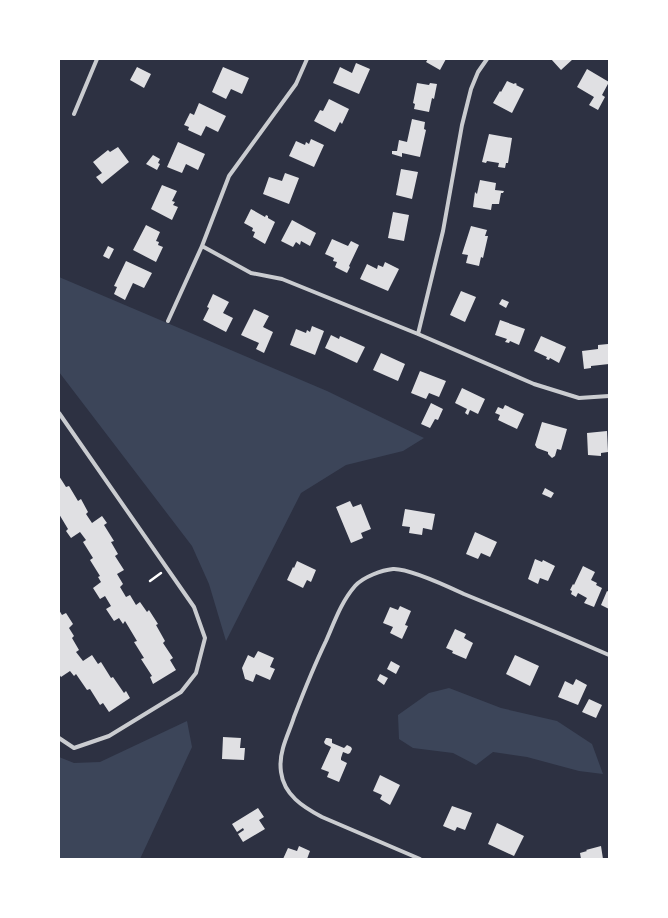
<svg xmlns="http://www.w3.org/2000/svg" width="668" height="918" viewBox="0 0 668 918" font-family="'PT Sans Narrow',sans-serif">
<style>
.green{fill:#3c4559}
.building{fill:#e0e0e3}
.lines{fill:none;stroke-linecap:round;stroke-linejoin:round}
.path{stroke:#fff;stroke-width:2.5}
.minor{stroke:#caccd0;stroke-width:4}
</style>
<rect width="100%" height="100%" fill="#2d3142"/>
<path class="green" d="M59,277L327,391L424,438L403,451L346,465L301,493L226,641L209,584L192,546L59,372Z
M449,688L501,708L557,721L592,744L603,774L579,771L527,757L493,752L476,765L453,753L413,748L399,739L398,715L429,693Z
M187,721L192,747L140,859H59V757L74,763L100,762Z"/>
<path class="building" d="M428,59H446L440,70L426,62Z
M551,59H573L561,70Z
M356,63L370,69L359,94L333,83L340,67L352,73Z
M137,67L151,74L144,88L130,80Z
M223,67L249,78L242,94L231,89L226,99L212,92Z
M587,69L609,82L602,95L605,97L598,110L589,105L594,97L577,87Z
M507,81L514,84L515,83L517,84L516,85L524,89L512,113L493,103L500,91L501,92Z
M417,83L429,85L430,83L437,84L434,99L432,98L429,112L414,109L415,104L413,103Z
M329,99L349,109L342,124L340,122L335,132L314,121L320,110L323,111Z
M199,103L226,116L218,132L206,126L201,136L188,130L189,127L184,125L190,113L194,115Z
M412,119L425,122L424,129L426,130L420,157L402,153V157L392,154V151H397L399,140L407,142Z
M489,134L512,138L508,163H506L505,168L498,167L499,163L487,161L486,163L482,162Z
M311,139L324,145L314,167L289,156L296,141L305,145L306,142L309,144Z
M178,142L205,154L198,170L186,164L182,173L167,167Z
M118,147L129,162L102,184L96,177L102,173L93,162L108,150L110,152Z
M153,155L160,159L158,163L160,164L157,170L146,164Z
M401,169L418,172L412,199L396,195Z
M285,173L299,178L289,204L263,194L269,177L282,181Z
M480,180L496,183L495,190L504,191L503,193H501L499,204H492L491,210L473,207L475,192L477,194Z
M162,185L177,191L172,201L175,202L173,205L178,207L172,220L151,209Z
M251,209L265,217L266,215L268,216V218L275,222L265,244L253,237L255,232L252,231L253,228L244,223Z
M393,212L409,215L404,241L388,238Z
M292,220L316,233L310,246L301,241L300,245L296,242L293,247L281,241Z
M146,225L160,232L156,241L159,242L158,245L163,247L156,262L133,250Z
M471,226L487,230L485,236H488L483,258L481,257L479,266L466,263L468,255L462,254Z
M332,239L348,246L351,241L359,245L349,266L350,267L347,273L335,267L337,262L333,261L334,258L325,254Z
M108,246L114,249L109,259L103,256Z
M126,261L152,273L144,288L133,283L125,300L114,294L117,287L114,286Z
M385,262L399,269L388,291L360,279L367,264L377,269L378,265L383,267Z
M461,291L476,297L465,322L450,315Z
M213,294L229,302L223,313L233,318L226,332L203,320L209,308L207,307Z
M502,299L509,302L506,308L499,304Z
M254,309L269,316L263,327L273,332L264,353L256,349L259,343L241,335Z
M500,320L525,329L519,345L510,341L509,343L505,342L507,339L495,335Z
M312,326L324,331L315,355L290,345L296,329L306,333L307,330L310,332Z
M331,335L339,339L340,336L365,347L357,363L325,348Z
M541,336L566,347L559,363L550,358L549,360L546,359L547,357L534,351Z
M608,344L609,364L591,366V368L584,369L582,351L598,349V345Z
M381,353L405,364L398,381L373,370Z
M420,371L446,381L439,397L429,393L426,399L411,393Z
M462,388L485,399L478,414L470,410L468,415L465,413L467,409L455,403Z
M431,403L443,409L438,420L435,419L430,428L421,424Z
M505,405L524,414L517,429L498,420L500,415L495,413L498,407L503,409Z
M542,422L567,429L561,450L557,449L555,456L552,458L548,454V452L537,448L535,445Z
M607,431L608,452L601,453V456L588,455L587,433Z
M59,476L66,487L69,486L78,501L81,499L88,512L86,514L92,523L102,516L107,523L104,525L114,541L111,542L118,554L115,556L124,570L117,574L123,584L120,587L126,597L130,595L136,605L140,602L147,612L149,610L158,624L156,625L165,641L163,643L173,658L170,660L176,670L153,684L150,677L152,676L141,659L144,658L134,642L137,641L125,621L123,624L119,618L114,621L106,609L111,606L105,596L100,599L93,588L101,582L98,577L100,576L90,560L93,558L83,542L86,540L80,532L71,538L66,531L68,529L59,514Z
M545,488L554,493L551,498L542,494Z
M350,501L353,507L361,504L371,529L361,533L363,538L351,543L336,507Z
M405,509L435,514L432,530L423,528L422,535L409,533L410,527L402,526Z
M475,532L497,542L490,557L481,553L478,559L466,554Z
M535,559L542,562L543,560L555,566L548,581L540,578L538,584L528,579Z
M297,561L316,570L311,582L307,580L303,588L287,580L293,567L294,568Z
M583,566L595,572L591,580L597,583L596,585L602,588L594,607L584,603L587,598L578,593L576,597L571,594L572,591L570,590L573,584L574,585Z
M607,591L609,592V609L601,605Z
M400,606L411,611L405,625L408,626L402,639L390,633L393,627L383,623L390,607L398,610Z
M59,610L62,615L66,613L73,624L69,628L74,636L72,638L79,650L76,652L83,661L92,655L98,664L101,662L111,678L113,677L124,693L126,691L130,698L109,712L103,703L100,705L90,689L87,690L76,674L74,676L70,671L61,677L59,674Z
M455,629L466,634L464,638L473,643L466,659L452,653L453,651L446,648Z
M258,651L274,658L270,667L275,669L270,680L256,674L253,682L245,679L242,668L248,655L254,658Z
M515,655L539,666L530,686L506,674Z
M391,661L400,666L396,674L387,669Z
M380,674L388,678L384,685L377,680Z
M576,679L587,685L578,705L558,697L565,681L573,685Z
M589,699L602,705L596,718L582,712Z
M223,737L241,738L240,748H245L244,760L222,759Z
M326,738H328L332,739V743L344,748L347,745L351,747L352,749L350,753L348,754L343,752L341,758V760L347,763L339,782L327,777L329,772L321,769L331,747L325,744L324,742Z
M380,775L400,785L390,805L380,799L382,795L373,791Z
M452,806L472,813L465,830L457,827L455,831L443,826Z
M258,808L264,817L259,820L265,829L243,842L238,834L244,830L243,828L237,832L232,824Z
M497,823L524,836L514,856L488,844Z
M299,846L310,851L307,859H283L288,848L297,851Z
M601,846L603,859H581L580,853L587,851L586,850Z"/>
<g class="lines">
<path class="path" d="M150,581L161,573"/>
<path class="minor" d="M74,114L97,59
M202,246L251,273L282,279L418,334L534,384L579,398L609,396
M168,321L202,246L229,176L296,84L307,59
M418,334L443,231L462,125L471,89L478,72L487,59
M59,413L194,607L205,638L196,673L181,692L109,736L74,748L59,738
M420,859L322,817C303,807 284,795 281,772C280,765 281,755 283,748C286,737 291,727 294,717C304,691 314,666 326,641C334,623 341,602 355,586C363,577 382,570 393,569C409,568 449,587 464,594C513,614 561,634 609,655"/>
</g>
<rect width="668" height="918" fill="none" stroke="#ffffff" stroke-width="120"/>
</svg>
